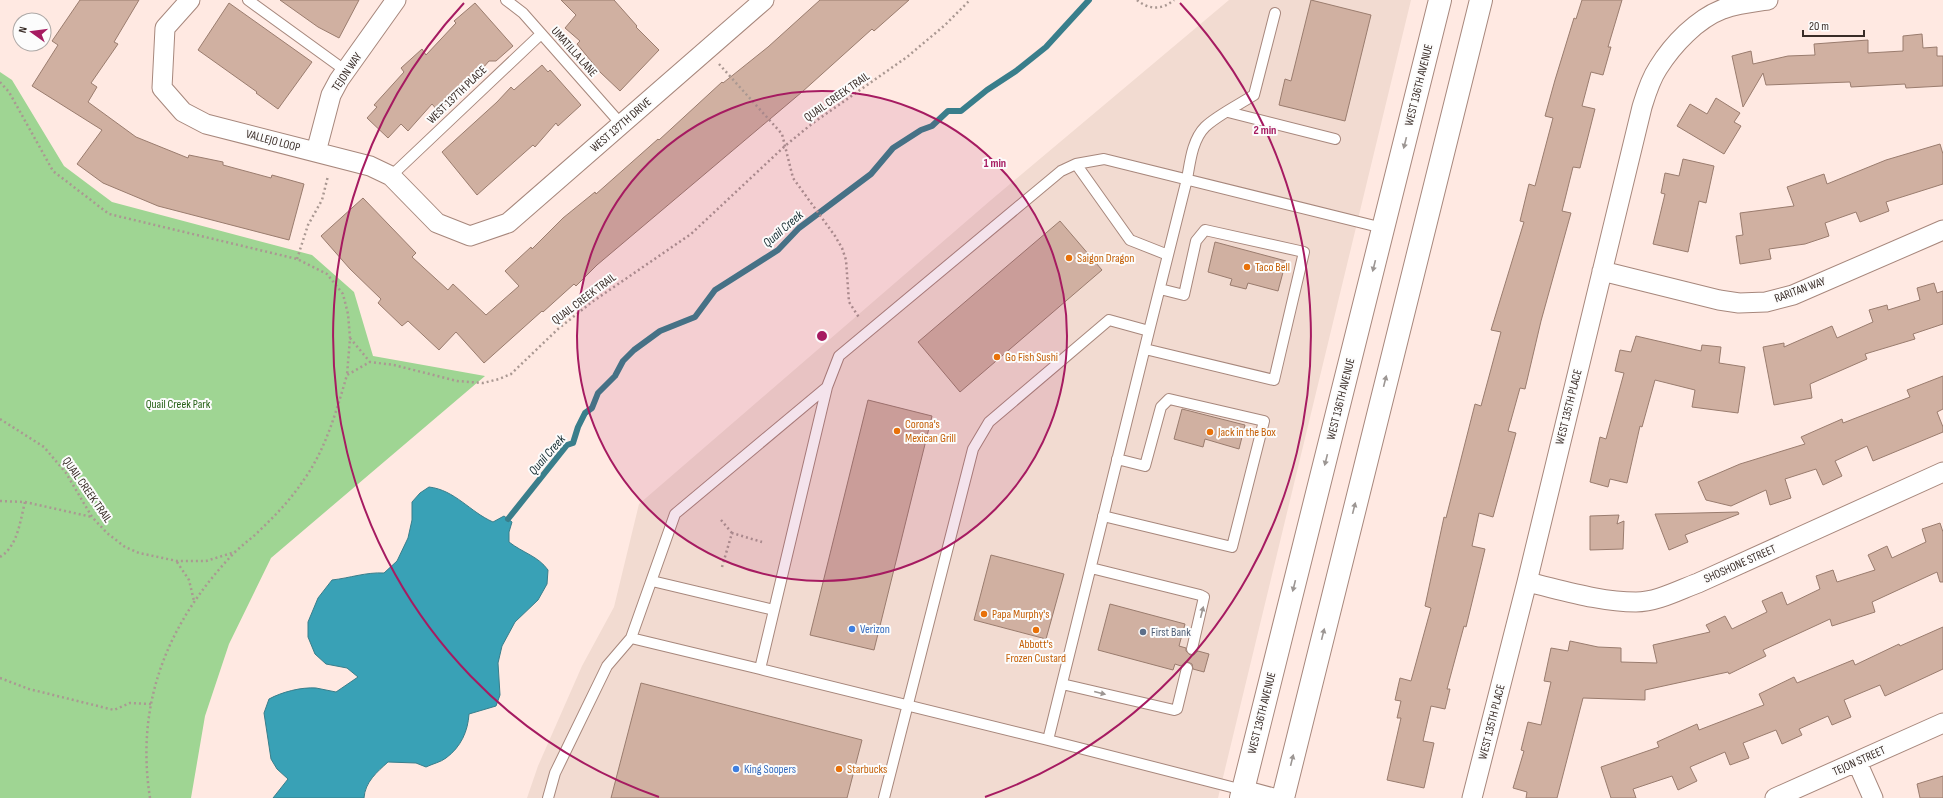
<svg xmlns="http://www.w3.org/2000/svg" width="1943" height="798" viewBox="0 0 1943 798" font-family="'Sofia Sans Condensed',sans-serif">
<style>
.commercial{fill:#f2dbd1}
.green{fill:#9fd593}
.water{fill:#39a1b6;stroke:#397e8b}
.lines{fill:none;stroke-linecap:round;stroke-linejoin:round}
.stream{stroke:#397e8b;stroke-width:6}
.building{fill:#d0b0a1;stroke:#9a7c6e}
.service-casing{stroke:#a7877c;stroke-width:12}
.minor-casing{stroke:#a7877c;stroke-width:21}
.secondary-casing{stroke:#a7877c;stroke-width:24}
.path{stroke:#aa9892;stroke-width:2.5;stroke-dasharray:2 3;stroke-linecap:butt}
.service{stroke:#fff;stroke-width:10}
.minor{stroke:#fff;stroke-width:19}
.secondary{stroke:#fff;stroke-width:22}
.oneway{fill:#9c9693}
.ring{fill:none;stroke:#a61b61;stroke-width:2}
.food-dot{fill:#e8710a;stroke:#fcfcfc;stroke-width:1.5}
.shop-dot{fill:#3f7fe0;stroke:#fcfcfc;stroke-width:1.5}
.service-dot{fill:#5c6f8a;stroke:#fcfcfc;stroke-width:1.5}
.labels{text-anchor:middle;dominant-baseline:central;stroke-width:4;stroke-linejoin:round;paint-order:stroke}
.street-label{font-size:12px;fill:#392c27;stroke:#fcfcfc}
.food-label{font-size:12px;fill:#c56008;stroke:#fcfcfc;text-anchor:start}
.park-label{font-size:12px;fill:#256015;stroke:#fcfcfc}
.shop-label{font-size:12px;fill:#366cbe;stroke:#fcfcfc;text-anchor:start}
.service-label{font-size:12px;fill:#4e5e75;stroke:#fcfcfc;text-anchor:start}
.water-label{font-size:13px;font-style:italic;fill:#172e33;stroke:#fcfcfc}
.centre{fill:#a61b61;stroke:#fcfcfc;stroke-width:2}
.ring-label{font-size:12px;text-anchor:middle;font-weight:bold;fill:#a61b61;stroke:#fcfcfc;stroke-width:4;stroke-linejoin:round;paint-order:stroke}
</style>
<rect width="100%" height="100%" fill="#ffe9e2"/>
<path class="commercial" d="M1229,0H1411L1218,798H527L538,766L582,666L614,607L639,504L991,200Z"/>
<path class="green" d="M0,72L12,80L64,166L112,202L312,255L354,292L373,356L485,376L271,558L229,644L205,716L191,798H0Z"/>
<path class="water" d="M429,487C455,490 470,512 493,522L504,516L512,522L509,532V542C523,553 538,556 548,570L547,584L538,600L515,622L502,646L498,663L500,695L496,706L469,714C468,731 461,747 446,758C441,762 432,764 426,767L416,763L388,762C377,772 365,782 364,798H273L288,779L277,769L271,759L264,713L269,699C282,692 301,687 316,688C323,689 329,691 336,692L358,677L347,668L326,664L315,654L308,637V622L318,598L332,580C350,578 366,572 384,573L397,561L408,538L412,520V502L420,493Z"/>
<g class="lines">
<path class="stream" d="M508,519L567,445L573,443L578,427L585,413L592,408L598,393L615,376L623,361L634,350L660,331L695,317L715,290L778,250L799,228L871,174L893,148L921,130L932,126L948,111H961L987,90L1016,71L1046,47L1089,0"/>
</g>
<path class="building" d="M80,0H139L114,42L118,44L91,83L97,87L88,102L136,137L188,158L189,155L223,162V165L271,178L272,175L304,184L289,240L158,206L103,183L77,164L102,130L32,86L58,45L52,41Z
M280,0H359L339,38L318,27Z
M561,0H614L637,26L636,27L659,50L620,91L600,72L577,44L580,41L565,28L576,15Z
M820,0H909L874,31L872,29L802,92L597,265L576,286L574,284L543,312L542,311L484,363L456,332L439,350L408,321L402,326L378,303L381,299L350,269L321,236L363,198L416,253L412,257L448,290L453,284L486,315L519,286L505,271L531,247L532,249L563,218L595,192L596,194L658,139L659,140L722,82L723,83L768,47Z
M1311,0L1371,15L1345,121L1279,105L1285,79L1291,81Z
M1582,0H1622L1608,47H1611L1603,75L1591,72L1582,106L1595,109L1580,168L1573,167L1562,211L1571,213L1541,321L1525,389L1520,388L1508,431L1516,433L1493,517L1479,513L1472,546L1485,549L1466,627L1464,626L1447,689H1450L1445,709L1431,706L1423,741L1434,743L1424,788L1387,780L1401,718H1397L1401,701L1395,700L1400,678L1411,681L1431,608L1425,606L1444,517L1446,518L1475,404L1481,406L1501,332L1491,330L1524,222L1520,221L1529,184L1535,186L1553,118L1545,116L1555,80L1574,18L1576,19Z
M229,3L312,62L278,109L256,93L257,92L198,50Z
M475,3L513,46L496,61H489L470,83L438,111L432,104L408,131L401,124L388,138L367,118L377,107L374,105L404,72L401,68L422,49L426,55L456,23L454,21Z
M1922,34L1923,48L1937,47V56H1943V86L1906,88L1905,84L1851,87L1850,82L1766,85L1763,73L1743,107L1732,56L1751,51L1753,64L1788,56L1815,55L1814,44L1868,40V53L1903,51V36Z
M542,65L548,72L550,70L581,105L558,126L556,123L535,147L533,145L477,195L442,152L497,102L511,87L514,90Z
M1716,98L1740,113L1734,122L1741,126L1724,154L1677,126L1690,104L1707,114Z
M1940,144L1943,154V184L1886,202L1889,211L1860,222L1856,212L1825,223L1829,236L1805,244L1769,249L1771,259L1740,264L1736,236L1743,235L1740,213L1794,206L1787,187L1824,174L1827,184L1886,160Z
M1683,159L1714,166L1706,203L1699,201L1688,252L1653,244L1665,194L1661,193L1665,173L1679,176Z
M1060,221L1102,270L960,392L918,342Z
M1215,242L1286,261L1278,291L1248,283L1246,289L1230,285L1232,279L1208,272Z
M1934,283L1937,293L1943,291V324L1913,334L1915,339L1865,354L1867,359L1810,384L1812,398L1774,405L1763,347L1784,343V347L1832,326L1837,338L1873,322L1869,310L1887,305L1888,310L1920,300L1917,288Z
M1636,336L1701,351L1702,345L1721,347L1719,363L1745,367L1738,413L1692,407L1695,390L1655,380L1642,427L1640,426L1627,483L1610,479L1608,487L1590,482L1600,437L1606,439L1624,373L1615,371L1620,350L1631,352Z
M1943,376V409L1937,412L1943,427V432L1873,461L1867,446L1835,461L1842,476L1823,485L1816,469L1785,479L1791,498L1770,505L1766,490L1731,506L1706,500L1698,482L1740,464L1805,444L1801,437L1842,419L1843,423L1910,397L1907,390Z
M868,400L932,416L874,650L810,635Z
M1182,409L1245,425L1239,449L1205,439L1203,447L1174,439Z
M1738,512L1739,514L1685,535L1688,542L1669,550L1655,514Z
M1619,515L1617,524L1624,521L1623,549L1590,550V516Z
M1940,523L1943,532V582H1940L1937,572L1872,602L1875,612L1832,626L1830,619L1763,650L1766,656L1729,674L1728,672L1645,690V700L1583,698L1557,798H1526L1527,792L1513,788L1524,751L1521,750L1528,722L1541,725L1551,682L1544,681L1551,648L1568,651L1570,641L1598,647L1621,648V662L1657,663L1653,645L1710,632L1706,625L1725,616L1732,629L1767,612L1762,601L1782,592L1787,605L1820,589L1816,576L1833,570L1837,582L1875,570L1868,555L1887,546L1892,558L1926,542L1922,529Z
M991,555L1064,574L1046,639L974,620Z
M1110,604L1185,624L1179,646L1186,648V651L1190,655H1194L1198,651L1209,654L1204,672L1193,669L1192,664L1188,662H1185L1181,666L1175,664L1173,670L1098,650Z
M1943,627V669L1885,696L1880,685L1844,700L1851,717L1832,725L1828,716L1799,729L1802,735L1782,744L1776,730L1743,743L1749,758L1730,765L1725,752L1690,767L1697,781L1678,790L1672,776L1633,789L1636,798H1611L1601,767L1659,747L1657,742L1697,724L1699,730L1764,705L1759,694L1794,677L1797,683L1853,660L1855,665L1899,644L1900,646Z
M641,683L862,740L847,798H611Z
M1943,776V798H1920L1917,784Z"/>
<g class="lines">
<g class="service-casing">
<path id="service" d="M248,0L346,71
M506,0L523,13L621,124
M1228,112L1335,139
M1076,164L1130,240L1168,255
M391,176L541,34
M1145,349L1274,380L1304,252L1205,230L1196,241L1184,295L1160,289
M1103,516L1232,547L1264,421L1169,399L1161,407L1145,466L1117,459
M1091,568L1200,595L1204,597L1192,649
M652,581L774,610
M760,669L631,638L675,514L827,387
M1062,684L1174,710L1177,709L1187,668
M1048,740L1149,331
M1243,790L1048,740L760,669L827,387L839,356L1061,171L1076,164L1104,159L1383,228
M548,798L555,773L607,666L631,638
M884,798L973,449L989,422L1109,320L1149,331L1187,179C1190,163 1192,140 1205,127C1216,116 1240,104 1254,95L1275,13"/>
</g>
<g class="minor-casing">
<path id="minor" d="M190,0L165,28L162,88L183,112L206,124L370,166L391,176L437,223L470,236L508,223L764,0
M316,152L331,95L339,80L396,0
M1602,271L1719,300L1739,303L1766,302L1793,295L1943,230
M1527,582C1562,590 1600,602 1636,602C1657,602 1679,590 1698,583L1943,472
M1857,762L1873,798
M1243,790L1273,798
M1472,798L1527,582L1642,107C1646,94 1650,80 1658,68C1673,44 1697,19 1723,9C1737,4 1754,2 1768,0
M1775,798L1943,723"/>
</g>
<g class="secondary-casing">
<path id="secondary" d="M1241,798L1440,0
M1283,798L1481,0"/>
</g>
<path class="path" d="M1137,0C1149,10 1162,10 1174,0
M719,64L782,134L793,178L835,236L842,248L846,260L849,302L860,319
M0,82L9,92L53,171L109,214L297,259L327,274L343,294L348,314L350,338L347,375
M297,259L308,225L322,200L328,176
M350,338L370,362
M0,419L44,447L66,473L92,517L107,533L125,547L139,553L177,561H206L235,552
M0,501L25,502L92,517
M721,520L732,533
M0,557C18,546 20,521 25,502
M177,562L189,580L194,601
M722,567L732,533L762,542
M0,678L29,689L114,710L130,703L151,704
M150,798C135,702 168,622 234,553C242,545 251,539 259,531C275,516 291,499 303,481C326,449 336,412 347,375L370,362L394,365L457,381L483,383L499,379L511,374L558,329L592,302L691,234L786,145L813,123L907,57L945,25L970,0"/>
<use href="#service" class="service"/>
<use href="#minor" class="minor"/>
<use href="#secondary" class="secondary"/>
</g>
<defs><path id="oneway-solid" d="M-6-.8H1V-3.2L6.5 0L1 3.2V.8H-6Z"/></defs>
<g class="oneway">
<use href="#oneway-solid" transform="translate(1405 143) rotate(104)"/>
<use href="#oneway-solid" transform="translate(1374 266) rotate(104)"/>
<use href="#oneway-solid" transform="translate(1385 381) rotate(-76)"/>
<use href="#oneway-solid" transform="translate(1326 460) rotate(104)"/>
<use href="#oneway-solid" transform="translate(1354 508) rotate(-76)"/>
<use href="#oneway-solid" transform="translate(1294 586) rotate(104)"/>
<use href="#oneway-solid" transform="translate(1202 612) rotate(-76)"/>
<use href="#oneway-solid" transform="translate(1323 634) rotate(-76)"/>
<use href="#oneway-solid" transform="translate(1100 693) rotate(14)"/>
<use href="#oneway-solid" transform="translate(1292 760) rotate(-76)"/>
</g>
<circle cx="822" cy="336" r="245" fill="#a61b61" fill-opacity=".12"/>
<g class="ring">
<circle cx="822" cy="336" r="245"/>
<path d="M659 797A489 489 0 0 1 464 3M1180 3A489 489 0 0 1 985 797"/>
</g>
<g class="food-dot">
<circle cx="1069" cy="258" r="4"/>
<circle cx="1247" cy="267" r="4"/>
<circle cx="997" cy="357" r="4"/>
<circle cx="897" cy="431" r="4"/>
<circle cx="1210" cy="432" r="4"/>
<circle cx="984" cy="614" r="4"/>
<circle cx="1036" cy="630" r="4"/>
<circle cx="839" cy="769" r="4"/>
</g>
<g class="shop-dot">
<circle cx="852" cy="629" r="4"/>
<circle cx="736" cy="769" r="4"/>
</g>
<circle class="service-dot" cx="1143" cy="632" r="4"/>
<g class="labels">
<g class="street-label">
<text transform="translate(574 52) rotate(48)">UMATILLA LANE</text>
<text transform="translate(347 72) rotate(-56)">TEJON WAY</text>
<text transform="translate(1419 85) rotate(-76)">WEST 136TH AVENUE</text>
<text transform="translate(457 95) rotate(-44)">WEST 137TH PLACE</text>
<text transform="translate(837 97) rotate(-35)">QUAIL CREEK TRAIL</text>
<text transform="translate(621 125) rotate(-41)">WEST 137TH DRIVE</text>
<text transform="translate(273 141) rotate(15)">VALLEJO LOOP</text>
<text transform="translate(1800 290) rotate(-20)">RARITAN WAY</text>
<text transform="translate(584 299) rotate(-37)">QUAIL CREEK TRAIL</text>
<text transform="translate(1341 399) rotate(-76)">WEST 136TH AVENUE</text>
<text transform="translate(1569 407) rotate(-76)">WEST 135TH PLACE</text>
<text transform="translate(87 490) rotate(55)">QUAIL CREEK TRAIL</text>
<text transform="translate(1740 564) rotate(-24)">SHOSHONE STREET</text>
<text transform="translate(1262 713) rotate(-76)">WEST 136TH AVENUE</text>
<text transform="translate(1492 722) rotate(-76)">WEST 135TH PLACE</text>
<text transform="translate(1859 761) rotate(-24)">TEJON STREET</text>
</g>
<g class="food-label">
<text x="1077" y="258">Saigon Dragon</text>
<text x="1255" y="267">Taco Bell</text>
<text x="1005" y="357">Go Fish Sushi</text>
<text x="905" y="424">Corona's<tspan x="905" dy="14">Mexican Grill</tspan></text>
<text x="1218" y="432">Jack in the Box</text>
<text x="992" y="614">Papa Murphy's</text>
<text x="1036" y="644" text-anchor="middle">Abbott's<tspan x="1036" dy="14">Frozen Custard</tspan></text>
<text x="847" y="769">Starbucks</text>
</g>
<g class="park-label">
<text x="178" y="404">Quail Creek Park</text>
</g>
<g class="shop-label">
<text x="860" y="629">Verizon</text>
<text x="744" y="769">King Soopers</text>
</g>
<g class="service-label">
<text x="1151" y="632">First Bank</text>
</g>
<g class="water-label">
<text transform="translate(783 229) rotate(-41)">Quail Creek</text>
<text transform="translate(547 455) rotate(-49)">Quail Creek</text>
</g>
</g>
<circle cx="822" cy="336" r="6" class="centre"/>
<g class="ring-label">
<text x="1265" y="134">2 min</text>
<text x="995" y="167">1 min</text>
</g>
<g transform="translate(32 32) rotate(284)"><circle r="19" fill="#fcfcfc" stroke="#aea9a7"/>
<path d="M0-3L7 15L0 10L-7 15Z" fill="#a61b61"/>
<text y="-6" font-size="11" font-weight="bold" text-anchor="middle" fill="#392c27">N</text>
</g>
<path d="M1803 30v6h61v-6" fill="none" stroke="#392c27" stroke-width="2"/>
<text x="1809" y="30" font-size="12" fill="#392c27" stroke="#fcfcfc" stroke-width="3" paint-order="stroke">20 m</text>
</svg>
